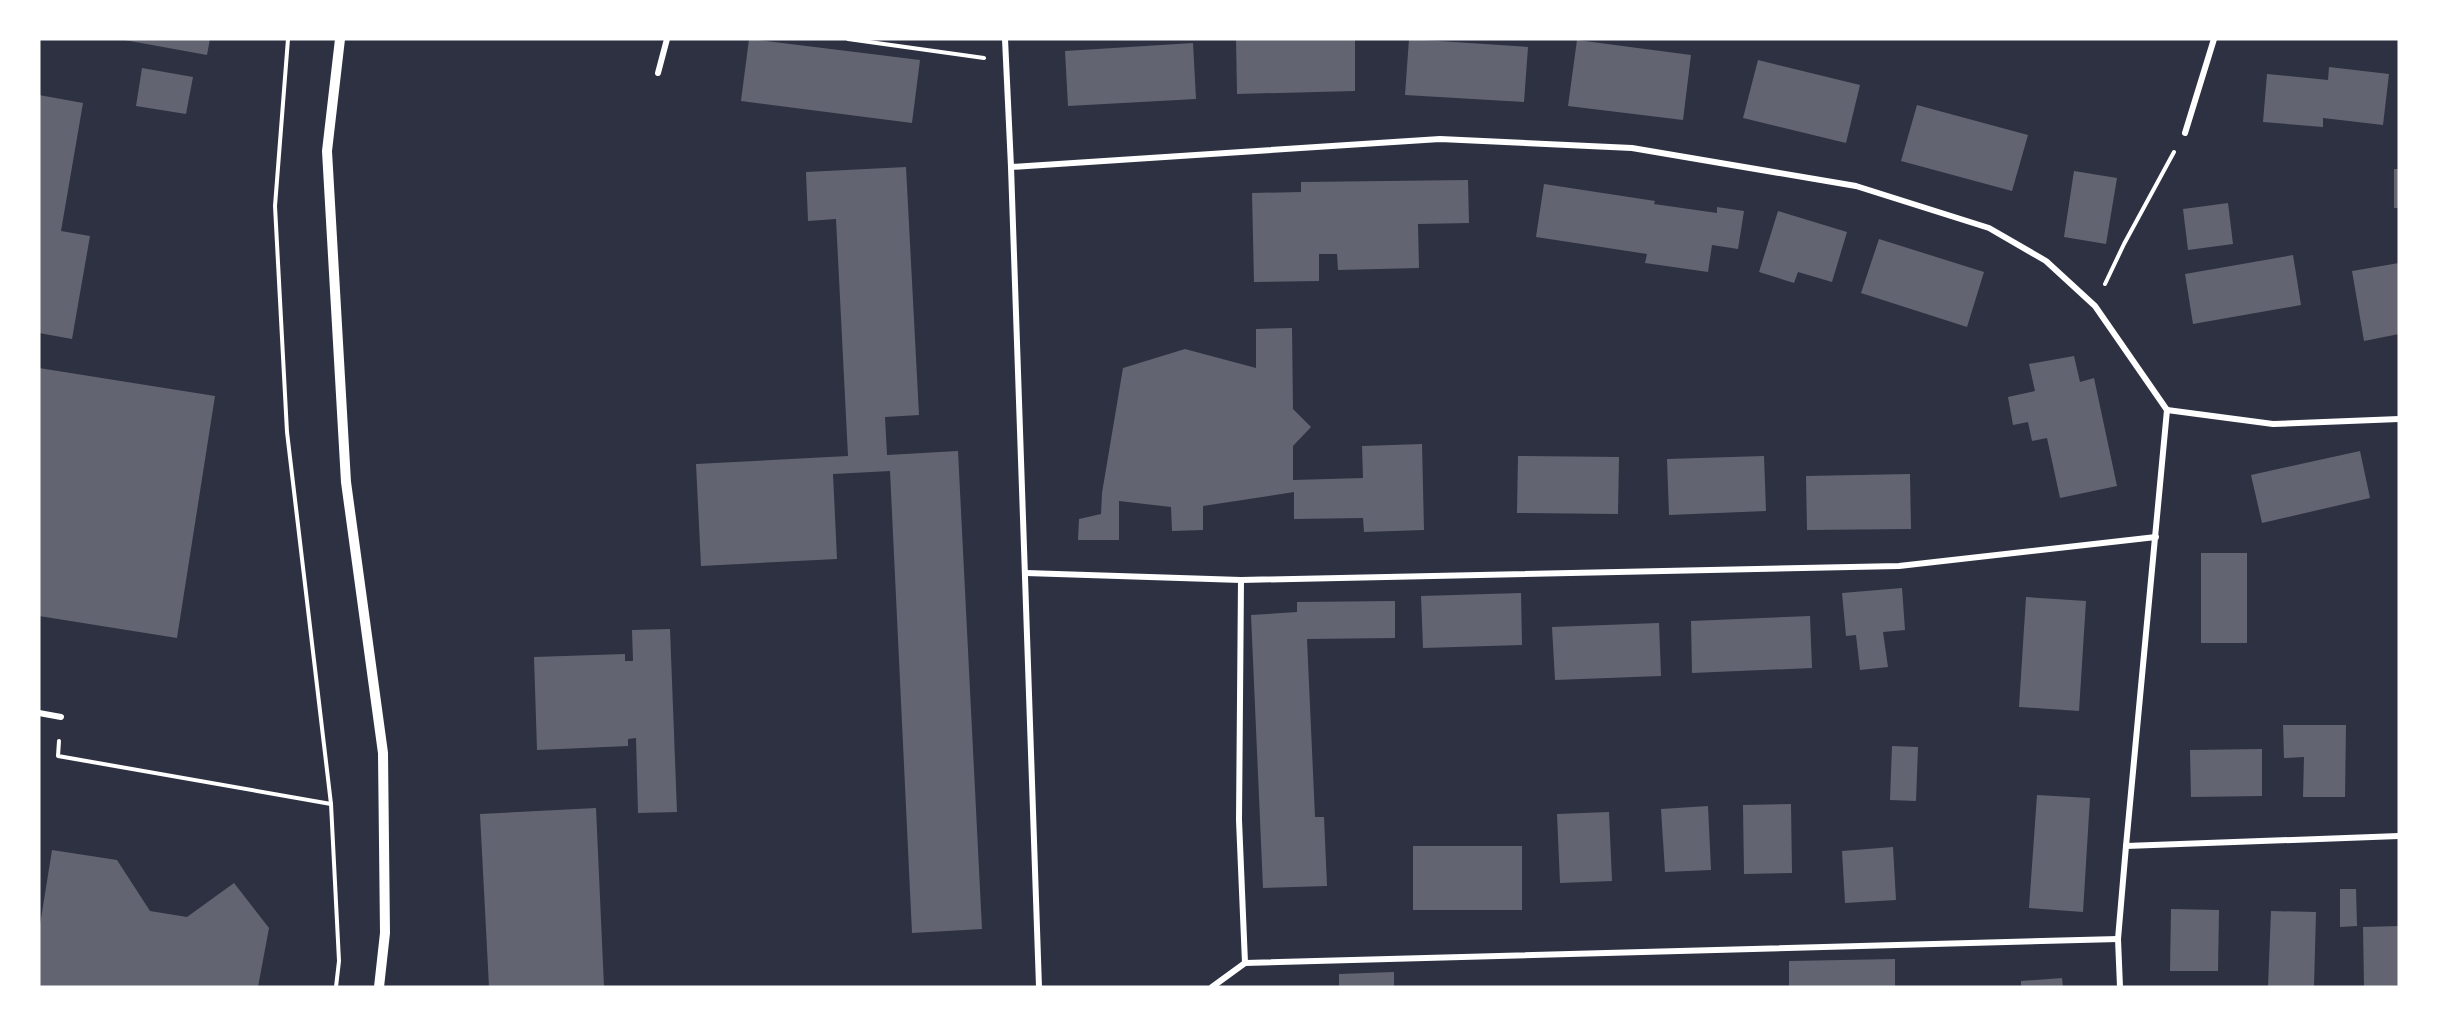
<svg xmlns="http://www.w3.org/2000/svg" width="2438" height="1026" font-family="'Alegreya Sans',sans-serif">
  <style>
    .building { fill: #626471 }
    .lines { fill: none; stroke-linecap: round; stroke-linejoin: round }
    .path { stroke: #fff; stroke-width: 4 }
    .minor { stroke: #fff; stroke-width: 6 }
    .tertiary { stroke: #fff; stroke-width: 10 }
  </style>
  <rect width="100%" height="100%" fill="#2d3142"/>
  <g class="building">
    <polygon points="119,39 210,39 207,55"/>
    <polygon points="749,39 920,60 912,123 741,101"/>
    <polygon points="1236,39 1355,39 1355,91 1237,94"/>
    <polygon points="1409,39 1528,47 1524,102 1405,95"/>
    <polygon points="1577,40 1691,55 1683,120 1568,106"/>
    <polygon points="1193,43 1196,99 1068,106 1065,51"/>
    <polygon points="1758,60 1860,85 1846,143 1743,118"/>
    <polygon points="2329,67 2389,74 2383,125 2323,118 2323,127 2263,122 2267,74 2328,80"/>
    <polygon points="142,68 193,77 186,114 136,106"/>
    <polygon points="39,95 83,103 61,231 90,236 72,339 39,333"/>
    <polygon points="1917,105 2028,135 2012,191 1901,161"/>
    <polygon points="906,167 919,415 885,417 887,455 958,451 982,929 912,933 890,471 833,474 837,559 701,566 696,464 848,456 836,219 808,221 806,172"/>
    <rect x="2394" y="169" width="5" height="39"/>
    <polygon points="2074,171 2117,178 2106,244 2064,237"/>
    <polygon points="1468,180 1469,223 1418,224 1419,268 1338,270 1337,254 1319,254 1319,281 1254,282 1252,193 1301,192 1301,182"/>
    <polygon points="1544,184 1655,201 1654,204 1717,213 1717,207 1744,211 1738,249 1712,245 1708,272 1645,263 1647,254 1536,237"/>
    <polygon points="2228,203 2233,244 2188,250 2183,209"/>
    <polygon points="1778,211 1847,232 1832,282 1798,272 1794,283 1759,272"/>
    <polygon points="1879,239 1984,272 1967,327 1861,293"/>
    <polygon points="2293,255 2301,305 2193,324 2185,274"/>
    <polygon points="2399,263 2399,334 2364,341 2352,271"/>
    <polygon points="1292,328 1293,409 1311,427 1293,446 1293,480 1363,478 1362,446 1422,444 1424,530 1364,532 1363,518 1294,519 1294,492 1203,506 1203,530 1172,531 1171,507 1119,501 1119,540 1078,540 1079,519 1101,514 1102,493 1123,368 1185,349 1256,368 1256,329"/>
    <polygon points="2074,356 2080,382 2094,378 2117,486 2060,498 2047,438 2032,441 2028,422 2013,425 2008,397 2035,391 2029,364"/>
    <polygon points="39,368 215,396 177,638 39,616"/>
    <polygon points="2360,451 2370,498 2262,523 2251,475"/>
    <polygon points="1518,456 1619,457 1618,514 1517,513"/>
    <polygon points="1764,456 1766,511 1669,515 1667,459"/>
    <polygon points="1910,474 1911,529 1807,530 1806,476"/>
    <rect x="2201" y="553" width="46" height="90"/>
    <polygon points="1902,588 1905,630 1883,632 1888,667 1860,670 1856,635 1846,636 1842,593"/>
    <polygon points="1521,593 1522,645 1423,648 1421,596"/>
    <polygon points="2026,597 2086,601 2079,711 2019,707"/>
    <polygon points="1395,601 1395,638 1307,639 1315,817 1324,817 1327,886 1263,888 1251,615 1297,612 1297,602"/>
    <polygon points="1810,616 1812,668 1692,673 1691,621"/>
    <polygon points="1659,623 1661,676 1555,680 1552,627"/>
    <polygon points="670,629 677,812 638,813 636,738 628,739 628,746 537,750 534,657 625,654 625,661 633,661 632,630"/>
    <polygon points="2283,725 2346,725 2345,797 2303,797 2304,757 2284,758"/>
    <polygon points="1892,746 1918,747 1916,801 1890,800"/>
    <polygon points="2262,749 2262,796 2191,797 2190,750"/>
    <polygon points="2037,795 2090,798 2083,912 2029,908"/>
    <polygon points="1791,804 1792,873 1744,874 1743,805"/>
    <polygon points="1708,806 1711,870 1665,872 1661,809"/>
    <polygon points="596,808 604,987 489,987 480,814"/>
    <polygon points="1609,812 1612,881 1560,883 1557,814"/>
    <rect x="1413" y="846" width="109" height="64"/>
    <polygon points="1893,847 1896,900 1845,903 1842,851"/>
    <polygon points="52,850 117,860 150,911 187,917 234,883 269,928 258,987 39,987 39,931"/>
    <polygon points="2340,889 2356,889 2357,926 2340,927"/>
    <polygon points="2171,909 2219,910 2218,971 2170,971"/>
    <polygon points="2271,911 2316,912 2314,987 2268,987"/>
    <polygon points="2399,926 2399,987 2364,987 2363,927"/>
    <polygon points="1895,959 1895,987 1789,987 1789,961"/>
    <polygon points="1394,972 1394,987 1339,987 1339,974"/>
    <polygon points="2062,978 2063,987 2021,987 2021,981"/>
  </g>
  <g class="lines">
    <g class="path">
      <polyline points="288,39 275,206 287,432 331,804 339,961 336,987"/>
      <polyline points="848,39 984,58"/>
      <polyline points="2105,284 2124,244 2174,152"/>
      <polyline points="59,741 58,756 331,804"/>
    </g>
    <g class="minor">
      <polyline points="1005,39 1011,167 1039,987"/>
      <polyline points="658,73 667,39"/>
      <polyline points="2185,133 2214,39"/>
      <polyline points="1011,167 1440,139 1632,148 1856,186 1989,228 2046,261 2095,306 2167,410"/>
      <polyline points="2167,410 2273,424 2399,419"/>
      <polyline points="1026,573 1241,580 1899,566 2156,537"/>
      <polyline points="1241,580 1239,820 1245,963"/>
      <polyline points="39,713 61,717"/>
      <polyline points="2126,846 2399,836"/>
      <polyline points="1212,987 1245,963 2118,939"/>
      <polyline points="2120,987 2118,939 2126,846 2167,410"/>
    </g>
    <polyline class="tertiary" points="340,39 327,151 346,482 383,753 385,933 379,987"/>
  </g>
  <rect width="2438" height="1026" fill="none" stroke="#ffffff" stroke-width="81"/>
</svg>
